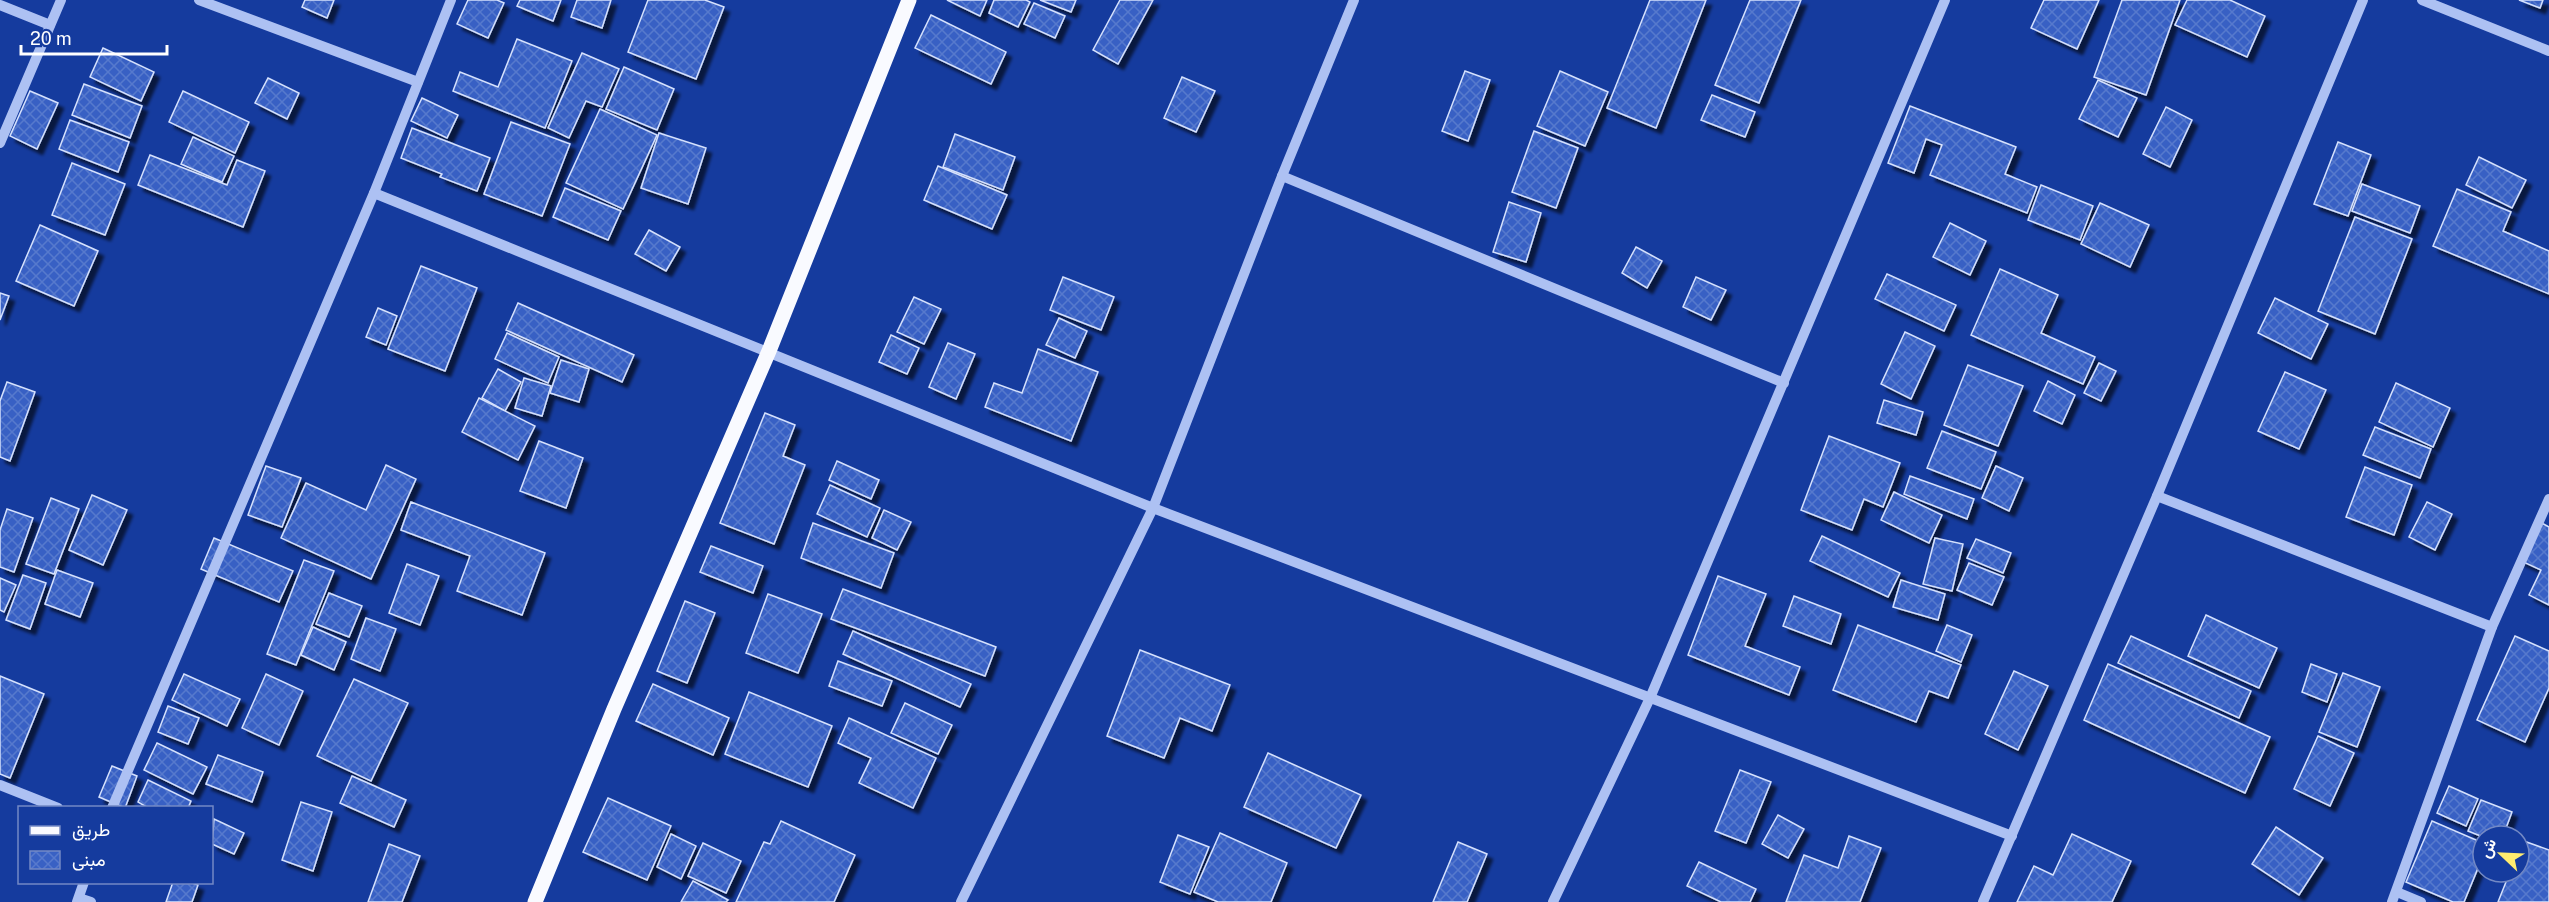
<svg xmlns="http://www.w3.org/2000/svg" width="2549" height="902" font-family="'Public Sans',Vazirmatn,sans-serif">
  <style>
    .building { fill: url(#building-cross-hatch); stroke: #d5e1fd; stroke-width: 1.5; filter: url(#shadow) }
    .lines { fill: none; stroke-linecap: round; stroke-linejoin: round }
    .minor { stroke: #adc1f3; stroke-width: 10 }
    .major { stroke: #f9faff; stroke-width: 15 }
  </style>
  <defs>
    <pattern id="building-cross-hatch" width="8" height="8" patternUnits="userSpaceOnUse" patternTransform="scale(1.5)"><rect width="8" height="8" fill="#3961c4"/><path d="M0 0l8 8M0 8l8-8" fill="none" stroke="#5779cd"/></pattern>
    <filter id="shadow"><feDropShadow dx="5.5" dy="5.5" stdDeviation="1.5" flood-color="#0009"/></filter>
  </defs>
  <rect width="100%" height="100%" fill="#153b9e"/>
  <g class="building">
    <polygon points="305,0 334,0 327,18 302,7"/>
    <polygon points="468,0 497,0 504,3 488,38 457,24"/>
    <polygon points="520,0 561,0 553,21 517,6"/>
    <polygon points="577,0 611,0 602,28 571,17"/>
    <polygon points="648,0 705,0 724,7 696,79 628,52"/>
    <polygon points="947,0 987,0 980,16"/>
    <polygon points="994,0 1026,0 1030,2 1018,27 989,13"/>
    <polygon points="1040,0 1076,0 1071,12"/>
    <polygon points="1120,0 1153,0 1118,64 1093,50"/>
    <polygon points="1650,0 1706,0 1656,128 1607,108"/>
    <polygon points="1750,0 1801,0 1759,103 1715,85"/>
    <polygon points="2044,0 2099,0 2077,49 2031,28"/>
    <polygon points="2122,0 2180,0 2146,95 2094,77"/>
    <polygon points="2187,0 2230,0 2265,16 2247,57 2175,25"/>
    <polygon points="2519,0 2543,0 2540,8"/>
    <polygon points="1034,3 1065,16 1055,38 1024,24"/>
    <polygon points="931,15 1006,52 991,84 915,48"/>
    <polygon points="517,39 572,61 545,128 453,91 460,72 498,87"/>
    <polygon points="103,48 154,72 141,101 90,77"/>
    <polygon points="582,53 619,69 602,107 586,101 569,138 548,128"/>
    <polygon points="624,67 674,89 657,130 606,109"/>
    <polygon points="1465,71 1490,80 1468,141 1442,131"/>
    <polygon points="1560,71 1608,92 1585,146 1537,126"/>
    <polygon points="1182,77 1215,91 1196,132 1164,118"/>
    <polygon points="268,78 299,93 287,119 255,103"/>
    <polygon points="2098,80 2137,98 2118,137 2079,119"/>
    <polygon points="84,84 142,106 130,138 72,115"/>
    <polygon points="30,91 58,103 37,149 10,136"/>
    <polygon points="183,91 249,122 235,153 169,122"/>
    <polygon points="1712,95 1755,112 1745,137 1701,120"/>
    <polygon points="422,98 458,115 447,138 411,121"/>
    <polygon points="1910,106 2016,147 2005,174 2037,187 2027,213 1930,175 1942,145 1926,139 1914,173 1888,163"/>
    <polygon points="2166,107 2192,120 2170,167 2143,154"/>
    <polygon points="600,109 657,135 623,209 566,183"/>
    <polygon points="70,120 129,142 118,172 59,149"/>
    <polygon points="511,122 570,144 542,216 484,194"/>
    <polygon points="412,128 490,158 477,191 440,177 442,174 401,158"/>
    <polygon points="1534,131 1578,148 1556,208 1512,192"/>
    <polygon points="659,133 706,148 688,204 641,188"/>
    <polygon points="955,134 1015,157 1003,190 943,167"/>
    <polygon points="193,137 234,156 222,182 181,164"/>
    <polygon points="2338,142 2371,155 2348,216 2314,204"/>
    <polygon points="150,155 227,185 237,160 265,171 243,227 138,185"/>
    <polygon points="2479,157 2526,180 2512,208 2466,185"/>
    <polygon points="72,163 125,184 105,235 52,215"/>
    <polygon points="938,166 1007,195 992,229 924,200"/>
    <polygon points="2362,184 2420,206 2410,233 2352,211"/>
    <polygon points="2041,185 2093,206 2080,240 2028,220"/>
    <polygon points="565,188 621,211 608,240 553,217"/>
    <polygon points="2457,189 2511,212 2503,231 2549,251 2549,294 2433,246"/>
    <polygon points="1509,202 1541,213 1526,262 1493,252"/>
    <polygon points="2100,203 2149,225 2130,267 2081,244"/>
    <polygon points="2355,217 2412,239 2375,334 2318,311"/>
    <polygon points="1950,223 1986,241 1970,275 1933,257"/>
    <polygon points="40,225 98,251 74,306 16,281"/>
    <polygon points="649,230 680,247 666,271 635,254"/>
    <polygon points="1636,247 1662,261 1647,288 1622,273"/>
    <polygon points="421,266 477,288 445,371 388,349"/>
    <polygon points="2000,269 2058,295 2041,333 2095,357 2083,384 1971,335"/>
    <polygon points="1887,274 1956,305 1944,331 1875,299"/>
    <polygon points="1063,277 1114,297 1101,330 1050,310"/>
    <polygon points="1696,277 1726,290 1711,320 1683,307"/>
    <polygon points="0,293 9,296 0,320"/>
    <polygon points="914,297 941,309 924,344 897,332"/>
    <polygon points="2275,298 2328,324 2311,359 2258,333"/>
    <polygon points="518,303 634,355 622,382 506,330"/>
    <polygon points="378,308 397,316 386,345 366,337"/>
    <polygon points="1059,318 1087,331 1075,358 1046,345"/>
    <polygon points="1905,332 1935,346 1911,399 1881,384"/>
    <polygon points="507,333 559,357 548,383 495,359"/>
    <polygon points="891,335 919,348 907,374 879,362"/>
    <polygon points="948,343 975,354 956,399 929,387"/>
    <polygon points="1038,349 1098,372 1071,441 985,407 994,383 1022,393"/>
    <polygon points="561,360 589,369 579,402 550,393"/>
    <polygon points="2099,363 2116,371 2101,401 2084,393"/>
    <polygon points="1968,365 2023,386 1998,446 1944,425"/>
    <polygon points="498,369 521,382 505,411 482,398"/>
    <polygon points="2285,372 2326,390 2299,449 2258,431"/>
    <polygon points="524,378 551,386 542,416 515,408"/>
    <polygon points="2048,381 2075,395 2062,424 2034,411"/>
    <polygon points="7,382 35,392 10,461 0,457 0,401"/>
    <polygon points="2396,383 2450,408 2433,447 2379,422"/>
    <polygon points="479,398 535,426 518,460 462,432"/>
    <polygon points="1884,400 1923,412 1916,435 1877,423"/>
    <polygon points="765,413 795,425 783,456 805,465 774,544 720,523"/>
    <polygon points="2375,427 2431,449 2420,478 2363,455"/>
    <polygon points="1942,431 1996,452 1981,489 1927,468"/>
    <polygon points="1829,436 1900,463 1883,507 1864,499 1852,530 1801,510"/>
    <polygon points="539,441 583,458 566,508 520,491"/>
    <polygon points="837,461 879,480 871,499 829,480"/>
    <polygon points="386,465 416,479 371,579 281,538 306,483 366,510"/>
    <polygon points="266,466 301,478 282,527 248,515"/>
    <polygon points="1996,466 2023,478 2009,511 1982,498"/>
    <polygon points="2365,467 2412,485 2394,535 2346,517"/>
    <polygon points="1910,476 1974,499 1967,519 1904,494"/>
    <polygon points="830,485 880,508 867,537 817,514"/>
    <polygon points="1894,492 1942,515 1929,543 1881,520"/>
    <polygon points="92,495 127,510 103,565 69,550"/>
    <polygon points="51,498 79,509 54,574 26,564"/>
    <polygon points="411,502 545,553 522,615 457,591 470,556 401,530"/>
    <polygon points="2427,502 2452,514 2435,550 2409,537"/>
    <polygon points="7,509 33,518 14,572 0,567 0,530"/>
    <polygon points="884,510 911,522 897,550 872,538"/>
    <polygon points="2538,521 2549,527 2549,605 2529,595 2541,570 2519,560"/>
    <polygon points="813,523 894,553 881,588 801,558"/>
    <polygon points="1822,536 1900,573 1888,597 1810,561"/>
    <polygon points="214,538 293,571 279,602 201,569"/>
    <polygon points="1935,538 1963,544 1952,591 1923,584"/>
    <polygon points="1976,539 2011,553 2003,573 1967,558"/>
    <polygon points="711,546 763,566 753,593 700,572"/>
    <polygon points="304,560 334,571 296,665 267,654"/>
    <polygon points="1969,563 2004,577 1992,605 1957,590"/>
    <polygon points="407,564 439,576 420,625 389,613"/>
    <polygon points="57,570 93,583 80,617 45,604"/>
    <polygon points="23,575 46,583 30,629 6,620"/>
    <polygon points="1718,576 1766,594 1745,646 1800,667 1789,695 1688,655"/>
    <polygon points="0,578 16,585 4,612 0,610"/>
    <polygon points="1901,580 1945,594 1938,620 1893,607"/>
    <polygon points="843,589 996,647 985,676 831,619"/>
    <polygon points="329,593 362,606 349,637 316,624"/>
    <polygon points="768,594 822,614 798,673 746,653"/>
    <polygon points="1794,596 1841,614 1831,644 1783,626"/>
    <polygon points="685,601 715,613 687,683 657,671"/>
    <polygon points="2206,615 2277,648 2259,688 2188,656"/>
    <polygon points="366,618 396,629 380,671 351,659"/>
    <polygon points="1858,625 1961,665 1948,698 1929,691 1916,722 1833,690"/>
    <polygon points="1947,625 1972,635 1961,662 1936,651"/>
    <polygon points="313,627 346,642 334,670 301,655"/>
    <polygon points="853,631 971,684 960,707 843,654"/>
    <polygon points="2131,636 2251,691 2239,718 2118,663"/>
    <polygon points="2515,636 2549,651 2549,688 2525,742 2477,720"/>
    <polygon points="1140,650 1230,685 1212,731 1180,718 1164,758 1107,736"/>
    <polygon points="838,661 892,681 882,706 829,686"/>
    <polygon points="2108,664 2270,737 2245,793 2084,720"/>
    <polygon points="2311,664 2337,674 2327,702 2302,692"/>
    <polygon points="2014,671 2048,686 2018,750 1985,734"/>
    <polygon points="2343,673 2380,687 2357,747 2319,732"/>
    <polygon points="184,674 240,699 227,726 172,700"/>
    <polygon points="266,674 303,691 279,745 242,728"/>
    <polygon points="0,676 44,694 10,778 0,774"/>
    <polygon points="354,679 408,703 371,781 317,756"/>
    <polygon points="653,684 729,718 713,755 636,721"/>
    <polygon points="749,692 832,726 808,787 725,754"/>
    <polygon points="905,703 952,725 938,754 891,733"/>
    <polygon points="168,706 199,718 188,744 158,732"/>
    <polygon points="849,718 936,758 913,808 859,783 871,758 838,743"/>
    <polygon points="2318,736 2354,753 2330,806 2294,789"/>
    <polygon points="157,743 207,767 193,794 144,770"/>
    <polygon points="1268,753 1361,795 1336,848 1244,807"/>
    <polygon points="218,755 263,772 252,802 206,784"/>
    <polygon points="112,766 137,776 125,808 99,797"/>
    <polygon points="1740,770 1771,782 1746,843 1715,831"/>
    <polygon points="352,776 406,800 394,827 340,803"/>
    <polygon points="148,780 191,801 188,808 148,808 138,802"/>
    <polygon points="2449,786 2478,799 2466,826 2437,813"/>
    <polygon points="608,798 671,826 647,880 583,852"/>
    <polygon points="2481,800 2512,812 2503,836 2483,837 2468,831"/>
    <polygon points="301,802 332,812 313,871 282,860"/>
    <polygon points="1778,815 1804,829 1788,858 1762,844"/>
    <polygon points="214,819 244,833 234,854 212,844"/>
    <polygon points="781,821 855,855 834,902 736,902 764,842 770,844"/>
    <polygon points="2432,821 2483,843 2483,856 2464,902 2453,902 2406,882"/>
    <polygon points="2276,827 2323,858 2299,895 2252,864"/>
    <polygon points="1220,833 1287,863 1271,902 1218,902 1194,892"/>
    <polygon points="671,834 696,846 681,879 657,867"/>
    <polygon points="2072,834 2131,861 2112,902 2017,902 2034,866 2053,875"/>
    <polygon points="1178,835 1209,847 1190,894 1160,882"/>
    <polygon points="1849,836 1881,848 1860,902 1786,902 1804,855 1838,868"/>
    <polygon points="2521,840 2549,850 2549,902 2498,902 2510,872 2519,872 2519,847"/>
    <polygon points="1458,842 1487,854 1467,902 1433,902"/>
    <polygon points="703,843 741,861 726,893 688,876"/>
    <polygon points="389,844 420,856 402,902 368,902"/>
    <polygon points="1699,862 1756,889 1750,902 1721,902 1687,886"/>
    <polygon points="693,881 728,900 726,902 681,902"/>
    <polygon points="173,882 189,882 198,885 192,902 166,902"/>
  </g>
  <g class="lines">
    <g class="minor">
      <polyline points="199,0 418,82"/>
      <polyline points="2422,0 2549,51"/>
      <polyline points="0,5 50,25"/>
      <polyline points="0,143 61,0"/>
      <polyline points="1282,176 1784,383"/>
      <polyline points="374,193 1153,508 2012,836"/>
      <polyline points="2157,496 2492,627"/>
      <polyline points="0,785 58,808"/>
      <polyline points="112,808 374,193 451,0"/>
      <polyline points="2397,892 2421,902"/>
      <polyline points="79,898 91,902"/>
      <polyline points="77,902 84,882"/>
      <polyline points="961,902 1153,508 1282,176 1354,0"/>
      <polyline points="1553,902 1650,698 1945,0"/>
      <polyline points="1983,902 2157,496 2363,0"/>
      <polyline points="2392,902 2492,627 2549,499"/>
    </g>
    <polyline class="major" points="535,902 614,709 769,351 909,0"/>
  </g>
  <rect x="18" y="806" width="195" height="78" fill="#153b9e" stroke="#7389c5" stroke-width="1.5"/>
  <rect x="30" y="826" width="30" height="9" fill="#f9faff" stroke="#7389c5" stroke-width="1.5"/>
  <text x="72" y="836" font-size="18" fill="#ffffff">طريق</text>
  <rect x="30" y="851" width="30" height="18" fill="url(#building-cross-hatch)" stroke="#7389c5" stroke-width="1.5"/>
  <text x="72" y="866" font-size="18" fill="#ffffff">مبنى</text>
  <g transform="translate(2501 854) rotate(293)"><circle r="28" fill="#153b9e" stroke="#7389c5" stroke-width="1.5"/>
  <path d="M0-4.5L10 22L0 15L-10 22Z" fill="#ffec6f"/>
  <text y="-9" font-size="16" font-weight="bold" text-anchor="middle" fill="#ffffff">ش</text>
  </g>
  <path d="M21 45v9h146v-9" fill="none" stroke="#ffffff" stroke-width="3"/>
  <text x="30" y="45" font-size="18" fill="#ffffff" stroke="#153b9e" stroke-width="4.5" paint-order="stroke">20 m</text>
</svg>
